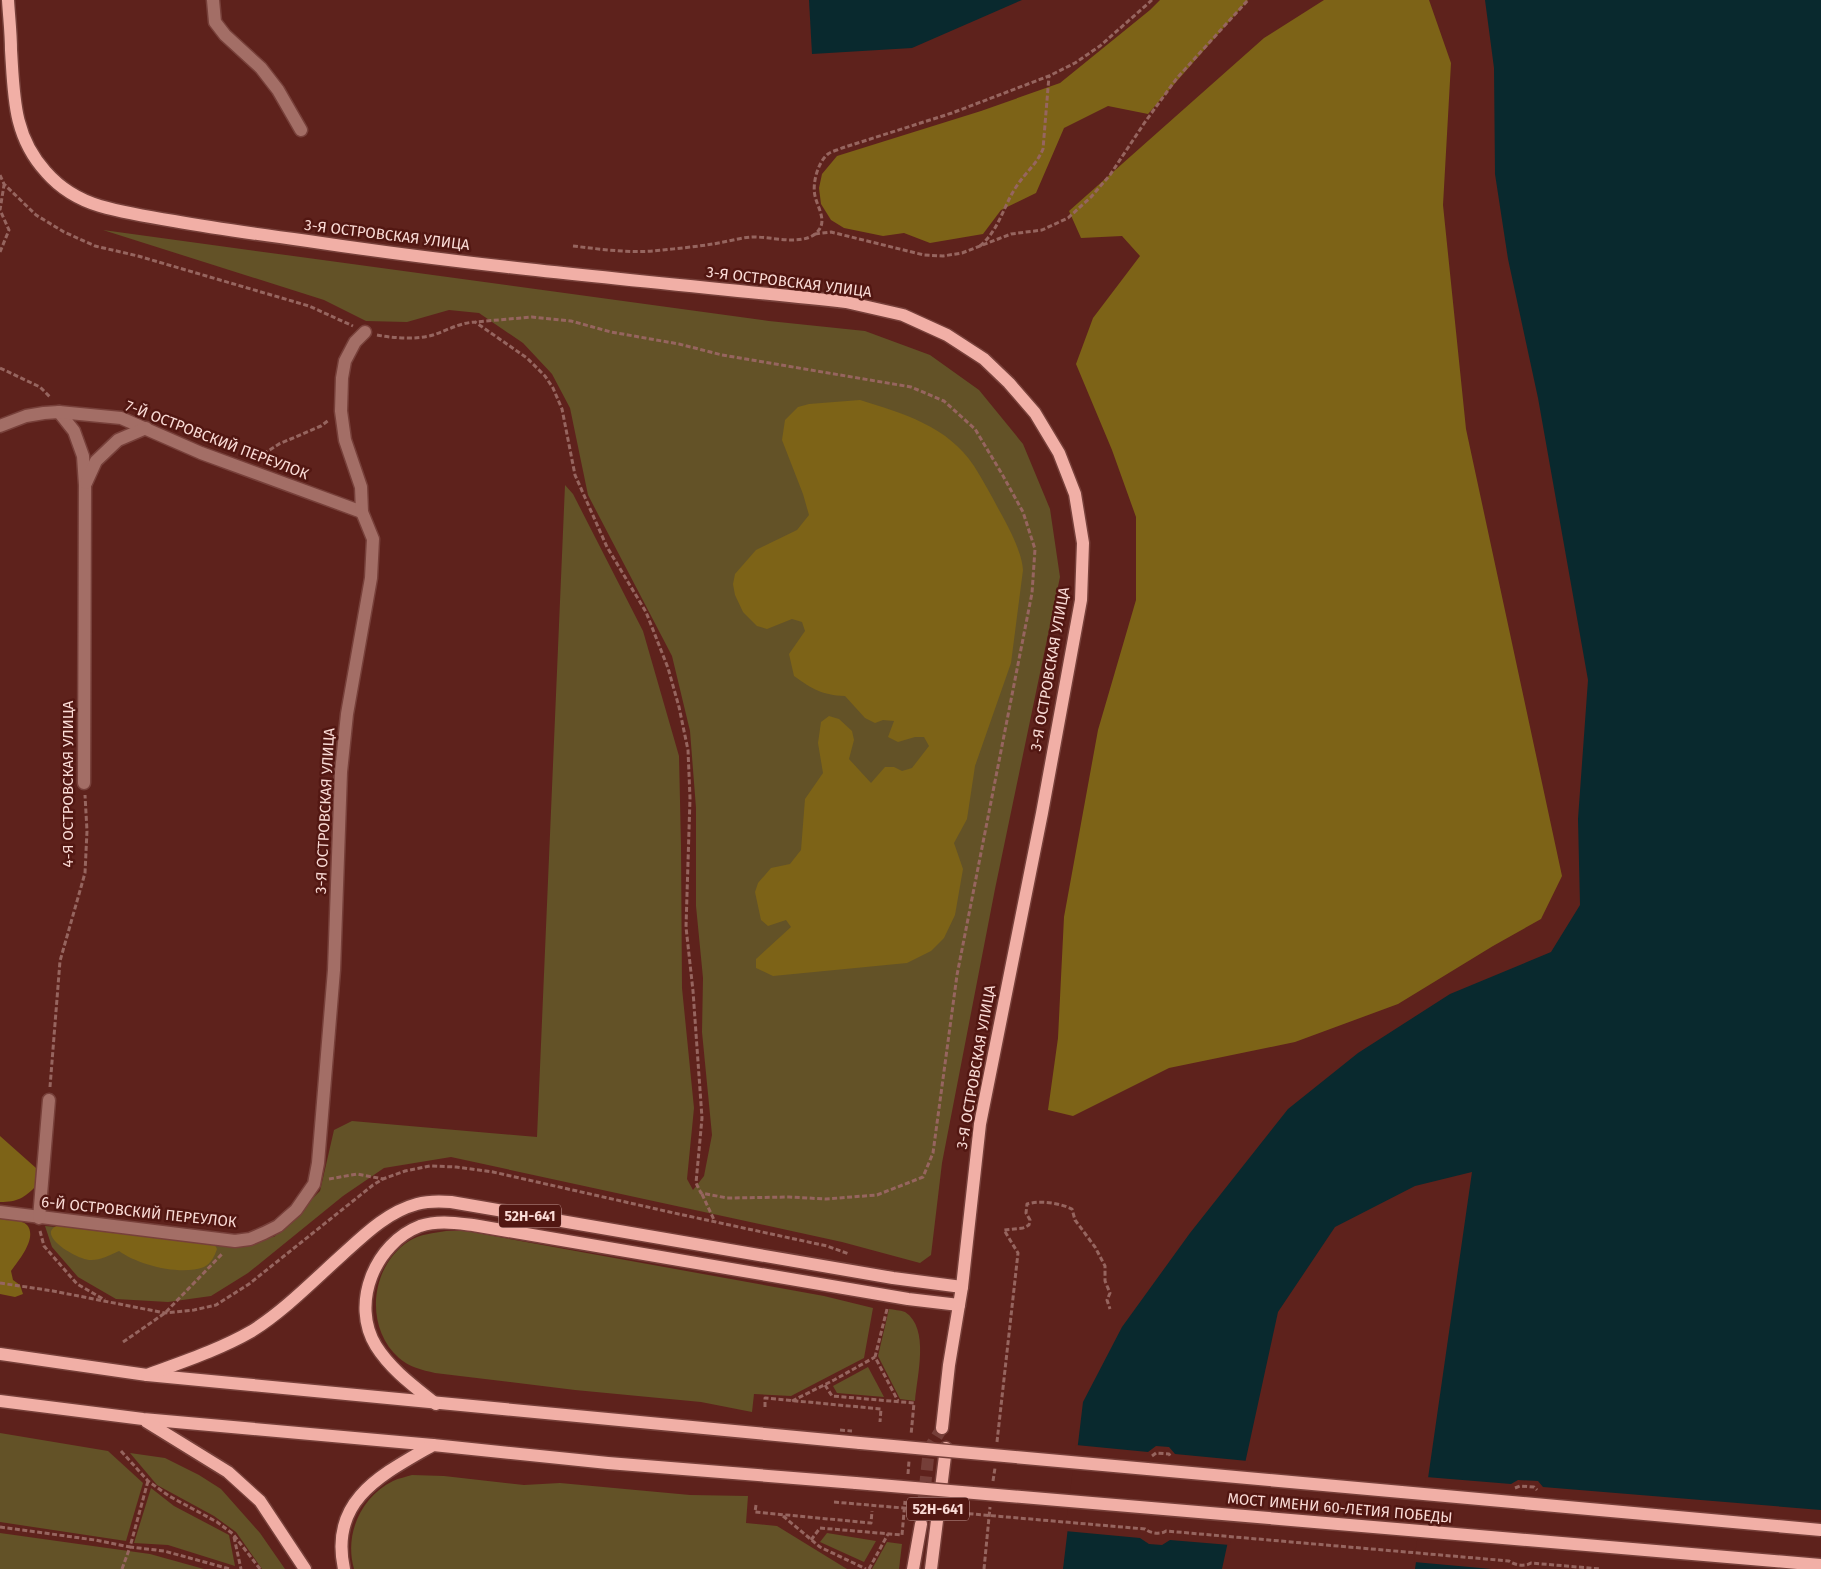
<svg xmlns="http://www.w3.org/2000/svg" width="1821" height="1569" font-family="'Fira Sans',sans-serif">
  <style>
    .green { fill: #635227 }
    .forest { fill: #7d6317 }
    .water { fill: #09292e }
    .pier { fill: #5e221c }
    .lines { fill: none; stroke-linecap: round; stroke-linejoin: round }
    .major-tunnel { stroke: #753e38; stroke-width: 12; stroke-dasharray: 12 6; stroke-linecap: butt }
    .minor-casing { stroke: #77403a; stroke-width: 15 }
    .major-casing { stroke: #77403a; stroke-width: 15 }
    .path { stroke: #96655f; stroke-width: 3; stroke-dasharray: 5 2.5; stroke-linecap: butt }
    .minor { stroke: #a36e66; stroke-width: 12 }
    .major { stroke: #f1afa6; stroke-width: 12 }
    .major-bridge-casing { stroke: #77403a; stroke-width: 15; stroke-linecap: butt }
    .path-bridge { stroke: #96655f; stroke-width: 3; stroke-dasharray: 5 2.5; stroke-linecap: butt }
    .major-bridge { stroke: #f1afa6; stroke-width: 12 }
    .labels { text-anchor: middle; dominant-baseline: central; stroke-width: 5; stroke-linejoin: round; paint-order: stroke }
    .shield { fill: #521712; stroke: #c8a09b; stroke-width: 1 }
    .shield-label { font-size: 14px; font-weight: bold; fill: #fadbd6 }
    .street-label { font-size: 15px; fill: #fadbd6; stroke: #521712 }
  </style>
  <rect width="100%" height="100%" fill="#5e221c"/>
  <g class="green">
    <polygon points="103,230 769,321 865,331 930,355 979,390 1023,444 1050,509 1060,577 995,889 942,1163 931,1255 920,1263 842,1242 451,1157 384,1168 343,1196 248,1273 211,1296 168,1302 116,1299 78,1277 52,1247 45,1226 201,1240 274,1237 320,1191 334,1130 352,1121 537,1137 565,485 573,494 643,631 679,756 681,845 682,988 694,1108 687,1179 693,1190 704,1176 712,1135 702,1032 703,978 696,906 696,808 690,731 672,656 588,495 570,408 552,374 523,343 479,313 449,310 407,322 366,321 324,300"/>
    <path d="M446,1231h20l358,65 49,12 -9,50 -73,38 -37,-2 -2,18 -51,-10 -126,-12 -140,-17c-13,-3 -26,-6 -36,-15 -35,-31 -29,-92 10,-117 11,-7 25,-8 37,-10z"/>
    <path d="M889,1309c5,1 11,1 16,3 25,16 12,64 10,89l-15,-2 -22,-43z"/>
    <polygon points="868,1367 884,1397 837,1393 833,1386"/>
    <polygon points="0,1433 108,1451 143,1483 126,1541 0,1522"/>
    <polygon points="130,1453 165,1458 199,1475 221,1489 260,1533 285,1569 262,1569 236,1532 214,1516 157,1485"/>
    <path d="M412,1475l32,1 80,9 36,-2 130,12 58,1 -2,27 31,3 70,43h-493c-10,-35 7,-72 39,-88 6,-3 13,-4 19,-6z"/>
    <polygon points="151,1488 174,1506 229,1535 235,1566 168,1545 134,1543"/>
    <polygon points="0,1533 150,1554 204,1569 0,1569"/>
    <polygon points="827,1533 876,1541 864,1562 820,1542"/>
    <polygon points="887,1542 902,1544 899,1569 872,1569"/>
  </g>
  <g class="forest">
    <polygon points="1160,0 1248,0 1148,114 1108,106 1064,128 1036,193 1001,210 983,234 930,243 904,233 883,236 844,228 831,220 821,204 819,188 822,174 837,156 981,111 1060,83 1150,10"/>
    <polygon points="1324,0 1429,0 1451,63 1443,205 1466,429 1562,876 1541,919 1493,946 1398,1004 1295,1042 1169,1068 1073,1116 1048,1110 1058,1038 1064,917 1098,730 1136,600 1136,517 1112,450 1076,364 1093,318 1140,256 1122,236 1081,238 1069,211 1264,38"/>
    <path d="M860,400c42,13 88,26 114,66 9,14 17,29 25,44 9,16 23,42 24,60l-12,93 -36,103 -8,53 -13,24 9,26 -8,46 -11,23 -13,13 -24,12 -134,13 -17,-8v-9l35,-32 -5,-7 -18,6 -7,-6 -6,-28 3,-9 13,-15 19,-4 11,-14 4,-51 18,-26 -5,-30 3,-21 8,-6 10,3 13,12 2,9 -5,19 22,24 14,-16h9l8,4 10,-3 17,-22 -5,-9h-9l-17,5 -10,-5 6,-16 -11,-1 -8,3 -10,-5 -20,-22c-23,-1 -33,-7 -51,-20l-5,-22 16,-23 -3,-9 -10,-3 -25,10 -10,-3 -14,-14 -8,-17 -2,-11 2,-10 21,-24 41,-20 12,-15 -6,-21 -21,-54 3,-20 13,-13 11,-3z"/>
    <path d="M0,1136l36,32v18c-12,12 -18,16 -36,16z"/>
    <path d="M0,1219c8,1 21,0 27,6 11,13 -9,36 -16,46l2,9 7,5 3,9 -8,3 -15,-3z"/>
    <path d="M62,1224l151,17 4,8c-2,6 -6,15 -13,18 -23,9 -66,-2 -85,-16 -9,4 -20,10 -30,9 -13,-1 -59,-28 -27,-36z"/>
  </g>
  <g class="water">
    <polygon points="809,0 1022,0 912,48 812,54"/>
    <polygon points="1485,0 1821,0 1821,1569 1415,1569 1472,1172 1415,1186 1335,1227 1278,1312 1222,1569 1063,1569 1083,1402 1122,1327 1190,1233 1288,1109 1358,1053 1450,994 1551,952 1580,905 1578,819 1588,680 1538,398 1508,259 1495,174 1494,68"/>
  </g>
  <g class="pier">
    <polygon points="1076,1445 1148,1452 1156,1446 1169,1447 1175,1454 1248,1461 1230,1545 1170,1540 1162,1545 1149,1544 1140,1538 1065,1531"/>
    <polygon points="1426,1477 1511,1484 1518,1480 1538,1481 1543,1487 1821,1510 1821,1569 1492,1569 1414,1562"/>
  </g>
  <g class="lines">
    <polyline class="major-tunnel" points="921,1524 929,1449 942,1428"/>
    <g class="minor-casing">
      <g id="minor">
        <polyline points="213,0 215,22 225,35 261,68 278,90 301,130"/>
        <polyline points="59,412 74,431 83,456 85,485 84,783"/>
        <polyline points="0,426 26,416 44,413 59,412 121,418 201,453 362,512"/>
        <polyline points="86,483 96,461 118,440 146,428"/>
        <polyline points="0,1212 235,1241 250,1239 264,1233 278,1226 288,1217 296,1210 314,1184 318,1163 334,970 341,772 347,714 371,578 373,539 362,512 361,487 345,440 341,411 342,378 345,361 355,342 365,332"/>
        <polyline points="39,1218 49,1100"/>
      </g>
    </g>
    <g class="major-casing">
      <g id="major">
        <path d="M8,0c1,17 3,33 3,50 3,46 2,86 35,122 14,16 34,28 54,34 25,7 49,11 74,15 45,8 89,14 134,20 178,27 359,42 538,61l57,13 44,20 37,24 25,24 26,30 24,40 16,41 8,49 -2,57 -39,213 -62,311 -18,163 -13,78 -7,63"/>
        <polyline points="0,1354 147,1375 860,1443"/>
        <path d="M147,1375c35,-13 72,-25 105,-44 33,-21 61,-50 90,-76 22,-20 45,-43 75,-51 11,-3 22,-3 34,-2l442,76 69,9"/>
        <polyline points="0,1401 143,1419 433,1445 608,1463 856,1483"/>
        <path d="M436,1404c-21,-17 -45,-34 -60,-58 -26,-42 -1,-103 44,-120 18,-6 36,-3 53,-1l435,74 51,6"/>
        <polyline points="147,1422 228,1472 260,1501 305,1569"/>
        <path d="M344,1569c-15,-69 37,-94 89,-124"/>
        <polyline points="913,1569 921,1524"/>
        <polyline points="931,1569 946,1448"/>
      </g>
    </g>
    <g class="path">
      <polyline points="0,175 4,184 36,215 64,232 95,246 138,256 309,306 353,326"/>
      <polyline points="815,234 831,232 924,255 943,256 962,253 1011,234 1042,230 1068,218 1091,197 1110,175 1145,122 1177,78 1248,0"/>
      <path d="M573,246c26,3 53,7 80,5 20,-2 41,-4 60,-7 13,-2 26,-6 38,-7 18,-1 49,9 64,-3 14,-11 3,-25 0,-38 -3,-13 3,-34 13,-42 4,-3 10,-4 14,-6l110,-35 97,-37 26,-13 25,-17 52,-46"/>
      <path d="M980,246c19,-16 23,-39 36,-59 9,-14 21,-23 27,-38l6,-73"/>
      <polyline points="0,252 9,230 0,210 4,185"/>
      <path d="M377,335c15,3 41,5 56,0 15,-5 26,-12 42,-13l52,36 18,18 8,12 9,21 13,66 32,72 39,65 22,56 11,39 9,43 2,48 -4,129 7,64 9,127 -6,65 5,10 26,5 62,-1 37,2 51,-4 46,-18 10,-24 24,-178 75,-382 3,-44 -12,-37 -21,-38 -27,-45 -31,-28 -33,-14 -189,-32 -43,-11 -68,-12 -40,-11 -39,-4 -57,5"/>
      <polyline points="0,368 40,387 51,398"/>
      <polyline points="257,458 279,444 321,426 329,420"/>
      <polyline points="50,1087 60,961 85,873 87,831 85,795"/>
      <polyline points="329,1179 357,1174 383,1179"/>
      <polyline points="702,1194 715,1222"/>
      <polyline points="40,1231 44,1246 77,1284 105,1300"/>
      <polyline points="0,1283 53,1291 165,1313 194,1310 216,1305 249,1284 373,1185 383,1179 405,1171 430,1166 456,1167 493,1172 674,1213 827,1246 849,1254"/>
      <polyline points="887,1309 875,1357 898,1401"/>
      <polyline points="123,1342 165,1313 222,1254"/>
      <polyline points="825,1385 832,1396 914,1403 911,1435"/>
      <polyline points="792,1401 834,1380 875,1357"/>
      <polyline points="765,1407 765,1398 881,1409 880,1422"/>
      <path d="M997,1442l21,-189 -14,-23 19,-2 6,-3 1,-5 -4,-7 1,-9c14,-4 32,-1 45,5l3,11 20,27 10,19v15l5,12 -3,7 3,9"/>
      <polyline points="121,1451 148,1481 169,1496 217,1522 233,1534 260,1569"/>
      <polyline points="908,1474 909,1461"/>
      <polyline points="993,1481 995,1468"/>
      <polyline points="756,1505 755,1512 871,1523 872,1511"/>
      <polyline points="783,1516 820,1547 866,1569"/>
      <polyline points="0,1527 95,1540 130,1547 148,1481"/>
      <polyline points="234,1537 241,1569"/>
      <polyline points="811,1540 820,1528 902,1535 905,1501"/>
      <polyline points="122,1569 130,1547 164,1551 230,1569"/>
      <polyline points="869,1569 888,1534"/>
      <polyline points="984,1569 990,1507"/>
    </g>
    <use href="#minor" class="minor"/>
    <use href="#major" class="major"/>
    <g class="major-bridge-casing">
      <g id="major-bridge">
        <polyline points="860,1443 1821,1530"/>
        <polyline points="856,1483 1821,1565"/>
      </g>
    </g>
    <g class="path-bridge">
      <polyline points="840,1430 852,1431"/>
      <polyline points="1152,1456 1156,1453 1169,1454 1171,1457"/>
      <polyline points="1515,1488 1520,1486 1534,1487 1537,1490"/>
      <path d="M834,1502l311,27c5,4 15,6 21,2l343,30c5,4 16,6 22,2l70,6"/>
    </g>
    <use href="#major-bridge" class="major-bridge"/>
  </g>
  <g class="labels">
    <g class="shield">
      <rect x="499" y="1204.5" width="62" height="23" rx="4"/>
      <rect x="907" y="1497.5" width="62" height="23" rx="4"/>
    </g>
    <g class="shield-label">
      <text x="530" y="1216">52Н-641</text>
      <text x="938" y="1509">52Н-641</text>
    </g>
    <g class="street-label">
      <text transform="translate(387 235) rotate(7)">3-Я ОСТРОВСКАЯ УЛИЦА</text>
      <text transform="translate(789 282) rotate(7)">3-Я ОСТРОВСКАЯ УЛИЦА</text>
      <text transform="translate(217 440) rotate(21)">7-Й ОСТРОВСКИЙ ПЕРЕУЛОК</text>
      <text transform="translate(1050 669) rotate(-80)">3-Я ОСТРОВСКАЯ УЛИЦА</text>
      <text transform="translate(68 784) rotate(-90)">4-Я ОСТРОВСКАЯ УЛИЦА</text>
      <text transform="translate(325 811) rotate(-87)">3-Я ОСТРОВСКАЯ УЛИЦА</text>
      <text transform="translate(976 1067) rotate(-80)">3-Я ОСТРОВСКАЯ УЛИЦА</text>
      <text transform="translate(139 1212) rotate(6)">6-Й ОСТРОВСКИЙ ПЕРЕУЛОК</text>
      <text transform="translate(1340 1508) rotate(5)">МОСТ ИМЕНИ 60-ЛЕТИЯ ПОБЕДЫ</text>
    </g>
  </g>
</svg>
